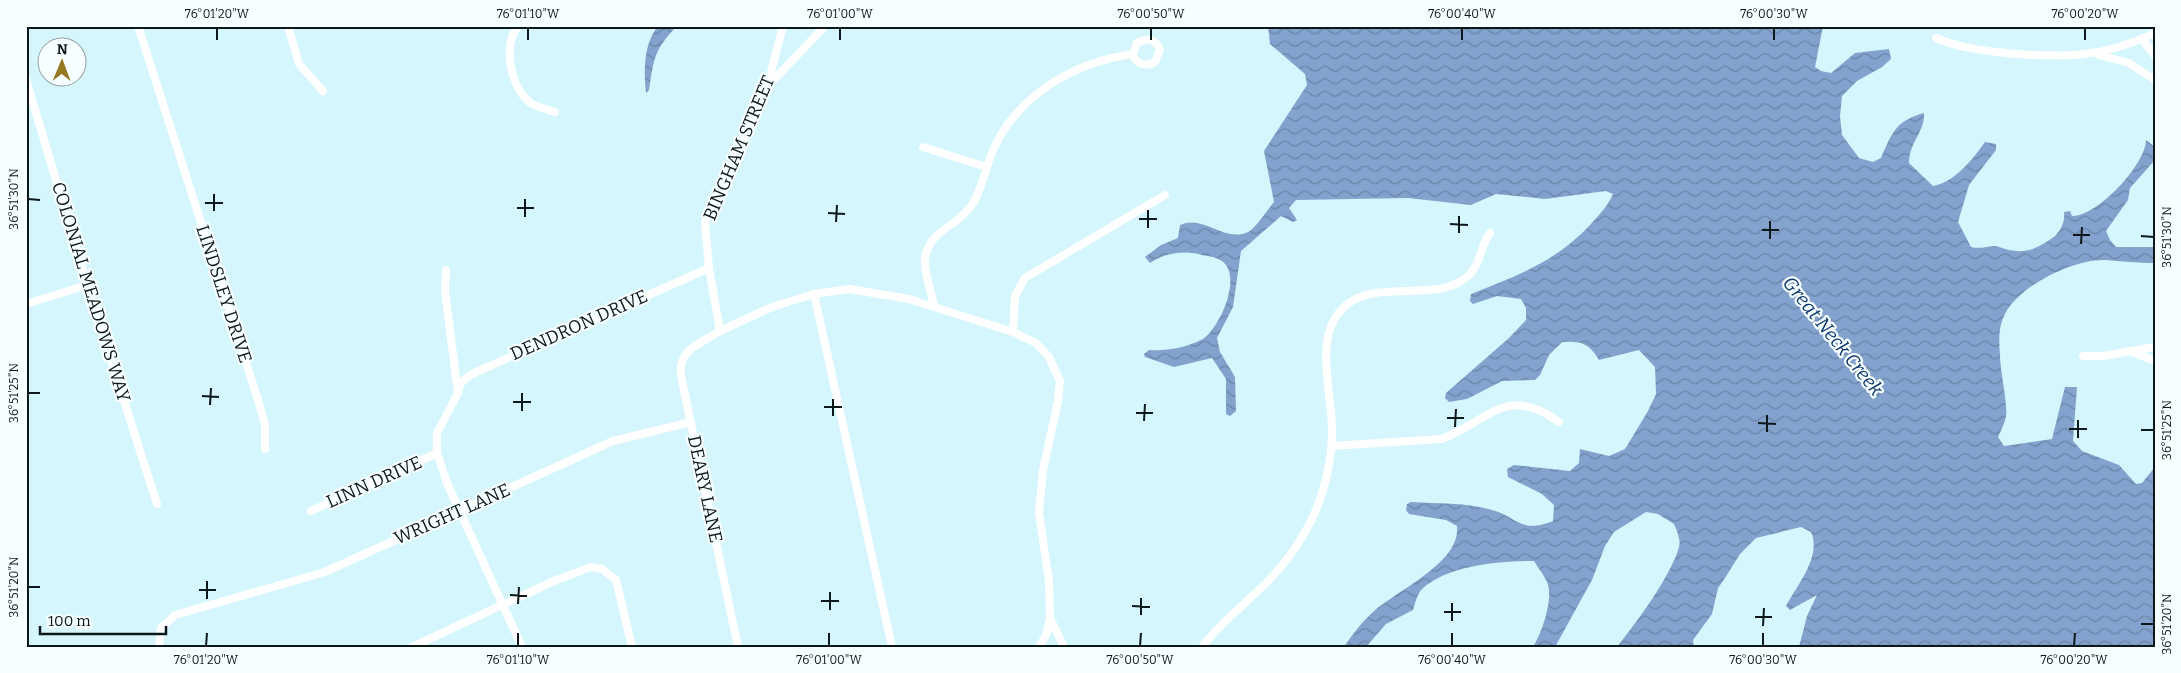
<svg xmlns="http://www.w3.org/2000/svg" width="2181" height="673" font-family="Bitter,serif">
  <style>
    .water { fill: url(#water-waves) }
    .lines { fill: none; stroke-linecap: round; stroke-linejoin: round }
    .minor { stroke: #fff; stroke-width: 8 }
    .ticks { fill: none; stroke: #0c181a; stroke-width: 2 }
    .labels { text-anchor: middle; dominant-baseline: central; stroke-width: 4.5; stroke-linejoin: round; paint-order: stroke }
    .street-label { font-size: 18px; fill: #0c181a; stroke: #f7feff }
    .water-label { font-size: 19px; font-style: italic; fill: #0c376b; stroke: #f7feff }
    .neatline { fill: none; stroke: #0c181a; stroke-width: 2 }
    .ticks-label { font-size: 12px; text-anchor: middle; fill: #0c181a }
  </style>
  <defs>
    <pattern id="water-waves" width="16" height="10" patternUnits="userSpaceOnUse" patternTransform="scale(1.25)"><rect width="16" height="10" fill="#83a3ce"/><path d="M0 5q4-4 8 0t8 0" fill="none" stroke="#6a84a6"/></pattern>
  </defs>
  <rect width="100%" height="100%" fill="#d5f6fc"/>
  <g class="water">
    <path d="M658,26h19c-23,24 -23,32 -28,64l-3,3c-2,-22 -3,-48 12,-67z"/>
    <path d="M1268,26h555l-8,41 6,4 10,2 24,-20 34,-4 2,10 -9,8 -25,14 -15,15 -2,20 2,19 17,23 14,4 8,-4c11,-25 14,-37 43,-45 1,19 -15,29 -15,50l24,23c22,-4 39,-26 52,-44l11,2v6l-27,35 -11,37 13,25c8,2 14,0 23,-1 5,0 10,3 15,4 19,4 31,-3 46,-14 7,-7 10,-15 9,-24l6,-1 2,5c25,1 74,-52 74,-76l9,7v13l-25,28 -2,12 -22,31 4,9 6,7h39v16c-18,0 -33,-2 -50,-3 -32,-1 -86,26 -100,54 -7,13 -6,27 -5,41 0,15 8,50 6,61 -1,7 -5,14 -8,21l6,9 48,-7 13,-52h12l-4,54 9,10 37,14 17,19 6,-1 13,-16v180h-356l8,-31 10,-21 -27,15 -4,-4c11,-21 36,-50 25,-74l-10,-5 -45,11 -16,16 -17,27 -5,7 -6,26 -19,26 1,7h-77c19,-24 54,-71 62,-100 2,-7 -2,-16 -5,-23l-16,-10 -12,-2 -32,20 -9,14 -13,34 -37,67h-22c9,-14 21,-49 14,-65 -3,-7 -9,-14 -13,-21 -33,0 -86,4 -112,28 -5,5 -7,15 -9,21l-27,14 -20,23h-22c8,-12 17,-24 27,-33 23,-23 90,-50 86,-88l-11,-6 -37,-6 -3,-4 1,-6 4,-2c26,2 55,0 81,8 26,7 28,24 61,11l1,-16 -12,-11 -34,-17 -1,-8 7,-4 56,6 9,-8 1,-14 29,7 16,-7 23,-38 8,-17 -1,-27 -16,-17 -40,10c-10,-17 -18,-19 -37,-18l-13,13 -9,20 -5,5 -33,1 -35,18 -18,3 -4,-4 1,-5 63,-55 17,-18v-12l-5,-9 -24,-3 -24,8 -3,-3 1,-7c47,-19 83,-31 119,-69 9,-10 17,-18 23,-31l-7,-3 -61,8 -49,-5 -25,11 -63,-7 -112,2 -7,8 8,12 -4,2 -12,-6 -40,35 -8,56 -16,31 3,14 15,25 1,34 -6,5 -4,-2v-35l-14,-21 -38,9 -29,-10 -1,-3 5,-4c19,1 35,-2 52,-10 18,-9 44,-67 19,-80 -6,-4 -16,-4 -22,-6 -17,-4 -35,0 -48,9l-5,-6 16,-12 17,-7 2,-13c24,-11 44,18 68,7 7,-3 20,-23 26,-30l-10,-51 43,-66 -2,-11 -35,-30z"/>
  </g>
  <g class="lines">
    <g class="minor">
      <polyline points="138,26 258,400 265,425 265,449"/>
      <polyline points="288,26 299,64 323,91"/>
      <path d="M518,26c-16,21 -7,60 11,76 6,5 18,7 26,10"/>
      <path d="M1936,38c23,10 45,12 70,15 57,5 97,5 149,-20"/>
      <polyline points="2142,39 2155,56"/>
      <polyline points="2099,55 2129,63 2155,80"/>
      <polyline points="26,79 87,285 157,504"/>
      <polyline points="768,86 825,26"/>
      <polyline points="923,147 986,167"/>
      <polyline points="446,270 445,290 458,393 437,433 437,453 447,483 522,647"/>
      <polyline points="814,294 892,647"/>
      <polyline points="26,304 87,285"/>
      <path d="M934,306c-7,-34 -21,-55 12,-78 11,-7 21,-15 28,-26 9,-17 12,-36 20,-54 25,-54 81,-86 139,-94l4,-11c10,-6 19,-4 23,7l-5,12c-9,5 -19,3 -22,-8"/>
      <polyline points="720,331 709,268 705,223 767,88 783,26"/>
      <polyline points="1013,332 1015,296 1025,278 1165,195"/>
      <polyline points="2132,352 2155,361"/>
      <polyline points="2083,356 2103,356 2155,347"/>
      <polyline points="458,391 461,383 470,375 709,268"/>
      <path d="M1332,446l110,-7c48,-19 65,-55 117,-17"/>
      <polyline points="311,511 437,453"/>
      <polyline points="159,647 161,628 175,615 325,572 613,441 691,422"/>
      <polyline points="412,647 554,581 591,567 602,569 616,580 632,647"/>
      <path d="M738,647l-57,-271c-2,-13 2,-20 12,-29l27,-16 52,-24 42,-13 35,-5 60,10 104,33 23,11 13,14 11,24 -2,20 -15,69 -4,43 10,69 1,36 14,29"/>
      <polyline points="1039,647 1046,635 1050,618"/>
      <path d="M1202,647c18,-24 41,-41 62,-62 29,-28 53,-66 62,-106 4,-16 6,-33 6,-49 0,-33 -15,-84 3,-112 30,-48 98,-10 133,-42 13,-12 12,-30 22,-43"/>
    </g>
  </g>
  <path class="ticks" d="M217,40v-12M528,40v-12M840,40v-12M1151,40v-12M1462,40v-12M1774,40v-12M2085,40v-12M28,199l12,1M205,203h18M517,208h17M214,211v-17M828,213l17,1M525,217v-18M1139,219h18M836,222l1,-17M1450,224l18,1M1148,228v-18M1762,230h17M1459,233v-17M2073,235h17M2141,236l13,1M1770,239v-18M2081,244l1,-17M28,393h12M202,396l17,1M513,402h18M210,405l1,-17M824,407h18M522,411v-18M1136,413h17M833,416v-17M1447,418h17M1144,421l1,-17M1758,423l18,1M1455,427l1,-18M2069,429h18M2141,430h13M1767,432v-17M2078,438v-18M28,587h12M199,590h17M510,595l17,1M207,599v-18M821,601h18M518,604l1,-17M1132,606l18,1M830,610v-18M1444,612h17M1141,615v-17M1755,617h17M1452,621v-18M2141,624h13M1763,626l1,-18M206,646l1,-13M518,646v-13M829,646v-13M1140,646l1,-13M1452,646v-13M1763,646v-13M2074,646l1,-13"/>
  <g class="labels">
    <g class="street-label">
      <text transform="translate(739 148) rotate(-67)">BINGHAM STREET</text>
      <text transform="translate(91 292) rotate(73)">COLONIAL MEADOWS WAY</text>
      <text transform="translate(224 294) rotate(72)">LINDSLEY DRIVE</text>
      <text transform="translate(579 325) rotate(-24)">DENDRON DRIVE</text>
      <text transform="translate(374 482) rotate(-24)">LINN DRIVE</text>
      <text transform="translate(705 489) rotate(78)">DEARY LANE</text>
      <text transform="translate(452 514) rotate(-24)">WRIGHT LANE</text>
    </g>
    <g class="water-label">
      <text transform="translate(1833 336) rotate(51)">Great Neck Creek</text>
    </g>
  </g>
  <rect width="2181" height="673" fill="none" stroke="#f7feff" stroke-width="55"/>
  <g transform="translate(62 62) rotate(1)"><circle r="24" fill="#f7feff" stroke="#99a2a3"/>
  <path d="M0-4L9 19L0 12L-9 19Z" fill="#957820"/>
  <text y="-8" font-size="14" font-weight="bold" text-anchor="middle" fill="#0c181a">N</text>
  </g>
  <path d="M40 626v8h126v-8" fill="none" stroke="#0c181a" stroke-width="2.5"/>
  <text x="48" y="626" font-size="15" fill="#0c181a" stroke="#f7feff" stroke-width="4" paint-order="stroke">100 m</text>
  <rect x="28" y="28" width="2126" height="618" class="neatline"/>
  <g class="ticks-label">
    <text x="217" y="18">76°01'20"W</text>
    <text x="528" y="18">76°01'10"W</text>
    <text x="840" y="18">76°01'00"W</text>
    <text x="1151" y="18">76°00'50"W</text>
    <text x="1462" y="18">76°00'40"W</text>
    <text x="1774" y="18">76°00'30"W</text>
    <text x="2085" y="18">76°00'20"W</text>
    <text transform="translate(14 199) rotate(-90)" y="4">36°51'30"N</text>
    <text transform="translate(2167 237) rotate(-90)" y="4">36°51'30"N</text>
    <text transform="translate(14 393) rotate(-90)" y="4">36°51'25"N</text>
    <text transform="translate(2167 430) rotate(-90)" y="4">36°51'25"N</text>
    <text transform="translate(14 587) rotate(-90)" y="4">36°51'20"N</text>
    <text transform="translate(2167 624) rotate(-90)" y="4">36°51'20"N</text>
    <text x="206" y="664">76°01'20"W</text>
    <text x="518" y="664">76°01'10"W</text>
    <text x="829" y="664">76°01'00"W</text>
    <text x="1140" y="664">76°00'50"W</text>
    <text x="1452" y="664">76°00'40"W</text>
    <text x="1763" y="664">76°00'30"W</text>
    <text x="2074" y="664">76°00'20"W</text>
  </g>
</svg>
